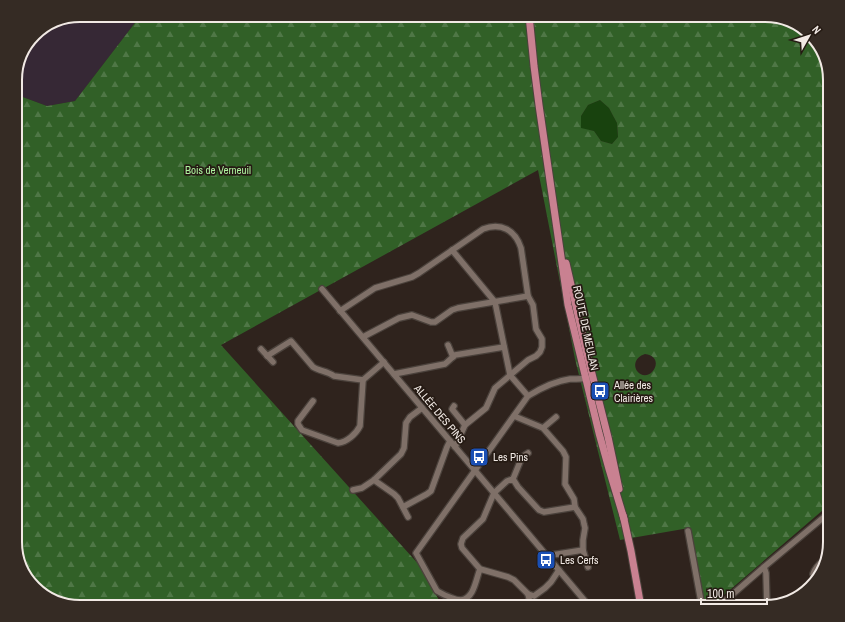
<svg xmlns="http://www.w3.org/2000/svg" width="845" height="622" font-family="'Archivo Narrow',sans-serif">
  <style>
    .medical { fill: #362835 }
    .green { fill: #18420e }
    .forest { fill: url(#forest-firs); fill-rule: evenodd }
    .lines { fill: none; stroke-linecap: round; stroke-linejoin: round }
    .minor-casing { stroke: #4b423c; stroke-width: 8 }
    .major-casing { stroke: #4b423c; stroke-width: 9 }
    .minor { stroke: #7f7068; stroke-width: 5.5 }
    .major { stroke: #c98191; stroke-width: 7 }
    .labels { text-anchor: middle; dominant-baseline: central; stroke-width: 3.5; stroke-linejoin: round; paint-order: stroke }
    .park-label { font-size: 11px; fill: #adf29e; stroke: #251a13 }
    .street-label { font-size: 11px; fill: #f1e9e4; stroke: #251a13 }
    .poi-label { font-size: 11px; fill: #f1e9e4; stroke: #251a13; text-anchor: start }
    .rim { fill: none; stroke: #f1e9e4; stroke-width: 2 }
  </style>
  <defs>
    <pattern id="forest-firs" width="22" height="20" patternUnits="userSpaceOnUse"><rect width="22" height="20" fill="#316027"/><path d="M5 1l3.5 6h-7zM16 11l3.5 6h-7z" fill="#4f7746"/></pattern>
  </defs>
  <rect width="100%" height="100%" fill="#2f231d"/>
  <polygon class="medical" points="80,15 141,15 75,101 47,106 20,96 15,100 15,75 37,31"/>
  <polygon class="green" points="600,100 609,108 617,123 618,137 612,144 601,141 594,131 581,129 581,116 588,105"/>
  <path class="forest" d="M141,15h624l40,14 18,22 7,29v424l-120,103h-7l-14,-79 -69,12 -45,-181 -37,-189 -317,175 200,222 19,35 5,5h-365l-40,-14 -18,-22 -7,-25v-446l5,-4 27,10 28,-5zM600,100l9,8 8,15 1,14 -6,7 -11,-3 -7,-10 -13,-3v-12l7,-11zM645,354c23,3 4,32 -8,17 -5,-8 1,-15 8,-17z"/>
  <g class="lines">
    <g class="minor-casing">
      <g id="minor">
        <polyline points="452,250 495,302 510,375 528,396"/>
        <polyline points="322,289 590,607"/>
        <path d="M340,311l35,-23 37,-11 7,-4 64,-44c18,-7 32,1 38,19l7,48 5,9 3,24 6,10v8l-2,5 -4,4 -8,4 -33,28 -9,20 -21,17 -10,22"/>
        <polyline points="363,337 399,318 412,315 431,322 435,322 452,310 458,308 528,296"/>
        <polyline points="448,345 453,357"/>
        <polyline points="261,349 273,362"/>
        <path d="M267,356l24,-15 22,26c6,4 14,4 21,9l29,4 21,-18"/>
        <polyline points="394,374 445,364 455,355 504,347"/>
        <path d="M313,401l-15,20v3l4,6 36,13c9,-1 18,-9 22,-17l3,-46"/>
        <polyline points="454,406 452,409 465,425"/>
        <polyline points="514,416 543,428 563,451 566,457 565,484 574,499 575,507 583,519 584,524 585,528 583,540 583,550 588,567"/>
        <polyline points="543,428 556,417"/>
        <polyline points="513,479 522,457 528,453"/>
        <polyline points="374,480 394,494 398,498 408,517"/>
        <polyline points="353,490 362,488 374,480 401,454 404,448 406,423 410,417 422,408"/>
        <polyline points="403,507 427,494 431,491 447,447 450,441"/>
        <polyline points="688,531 702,607"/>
        <polyline points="548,558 552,555 583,550"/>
        <polyline points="764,567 766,573 767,607"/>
        <path d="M480,569c-4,10 -6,30 -19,31 -3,0 -7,-1 -9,-2 -6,-2 -10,-4 -15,-7l-21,-38 112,-157c13,-8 27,-15 42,-17 7,0 13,0 20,-1"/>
        <polyline points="559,570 551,582 545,588 534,596 528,594 514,580 508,577 480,569 462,548 461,544 463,538 483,519 494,493 507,481 513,479 518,487 539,510 544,512 575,507"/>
        <path d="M817,581l-4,-7c2,-6 6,-10 11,-14"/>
        <polyline points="528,594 531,607"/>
        <polyline points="718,607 764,567 830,512"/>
      </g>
    </g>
    <g class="major-casing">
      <g id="major">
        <polyline points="529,15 534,66 539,105 568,305 599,433 609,469 624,519"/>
        <polyline points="566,263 586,350 608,437 619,489"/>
        <polyline points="623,515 631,551 641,607"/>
      </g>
    </g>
    <use href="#minor" class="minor"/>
    <use href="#major" class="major"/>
  </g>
  <defs>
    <g id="bus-square" transform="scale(1)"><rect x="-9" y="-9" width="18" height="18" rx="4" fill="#1a4fb4" stroke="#251a13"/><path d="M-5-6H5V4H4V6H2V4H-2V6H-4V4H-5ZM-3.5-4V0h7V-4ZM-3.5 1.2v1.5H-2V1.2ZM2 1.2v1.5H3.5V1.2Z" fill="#fff"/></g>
  </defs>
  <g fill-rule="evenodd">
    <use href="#bus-square" x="600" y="391"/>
    <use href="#bus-square" x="479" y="457"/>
    <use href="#bus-square" x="546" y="560"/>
  </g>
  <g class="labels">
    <g class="park-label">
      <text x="218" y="170">Bois de Verneuil</text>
    </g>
    <g class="street-label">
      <text transform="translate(586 328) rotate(78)">ROUTE DE MEULAN</text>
      <text transform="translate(440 414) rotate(50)">ALLÉE DES PINS</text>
    </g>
    <g class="poi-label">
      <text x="614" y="385">Allée des<tspan x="614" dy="13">Clairières</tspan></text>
      <text x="493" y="457">Les Pins</text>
      <text x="560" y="560">Les Cerfs</text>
    </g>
  </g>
  <path d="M0 0H845V622H0ZM80 22H765A58 58 0 0 1 823 80V542A58 58 0 0 1 765 600H80A58 58 0 0 1 22 542V80A58 58 0 0 1 80 22Z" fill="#352b24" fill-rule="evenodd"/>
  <path class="rim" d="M80 22H765A58 58 0 0 1 823 80V542A58 58 0 0 1 765 600H80A58 58 0 0 1 22 542V80A58 58 0 0 1 80 22Z"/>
  <g transform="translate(809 36) rotate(51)" stroke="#251a13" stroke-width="3" paint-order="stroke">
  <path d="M0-3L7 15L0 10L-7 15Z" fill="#f1e9e4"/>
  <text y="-6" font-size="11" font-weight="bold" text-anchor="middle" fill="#f1e9e4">N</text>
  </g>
  <path d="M701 598v6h66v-6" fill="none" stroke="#f1e9e4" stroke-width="2"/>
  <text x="707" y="598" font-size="12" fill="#f1e9e4" stroke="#251a13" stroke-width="3" paint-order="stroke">100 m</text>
</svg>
